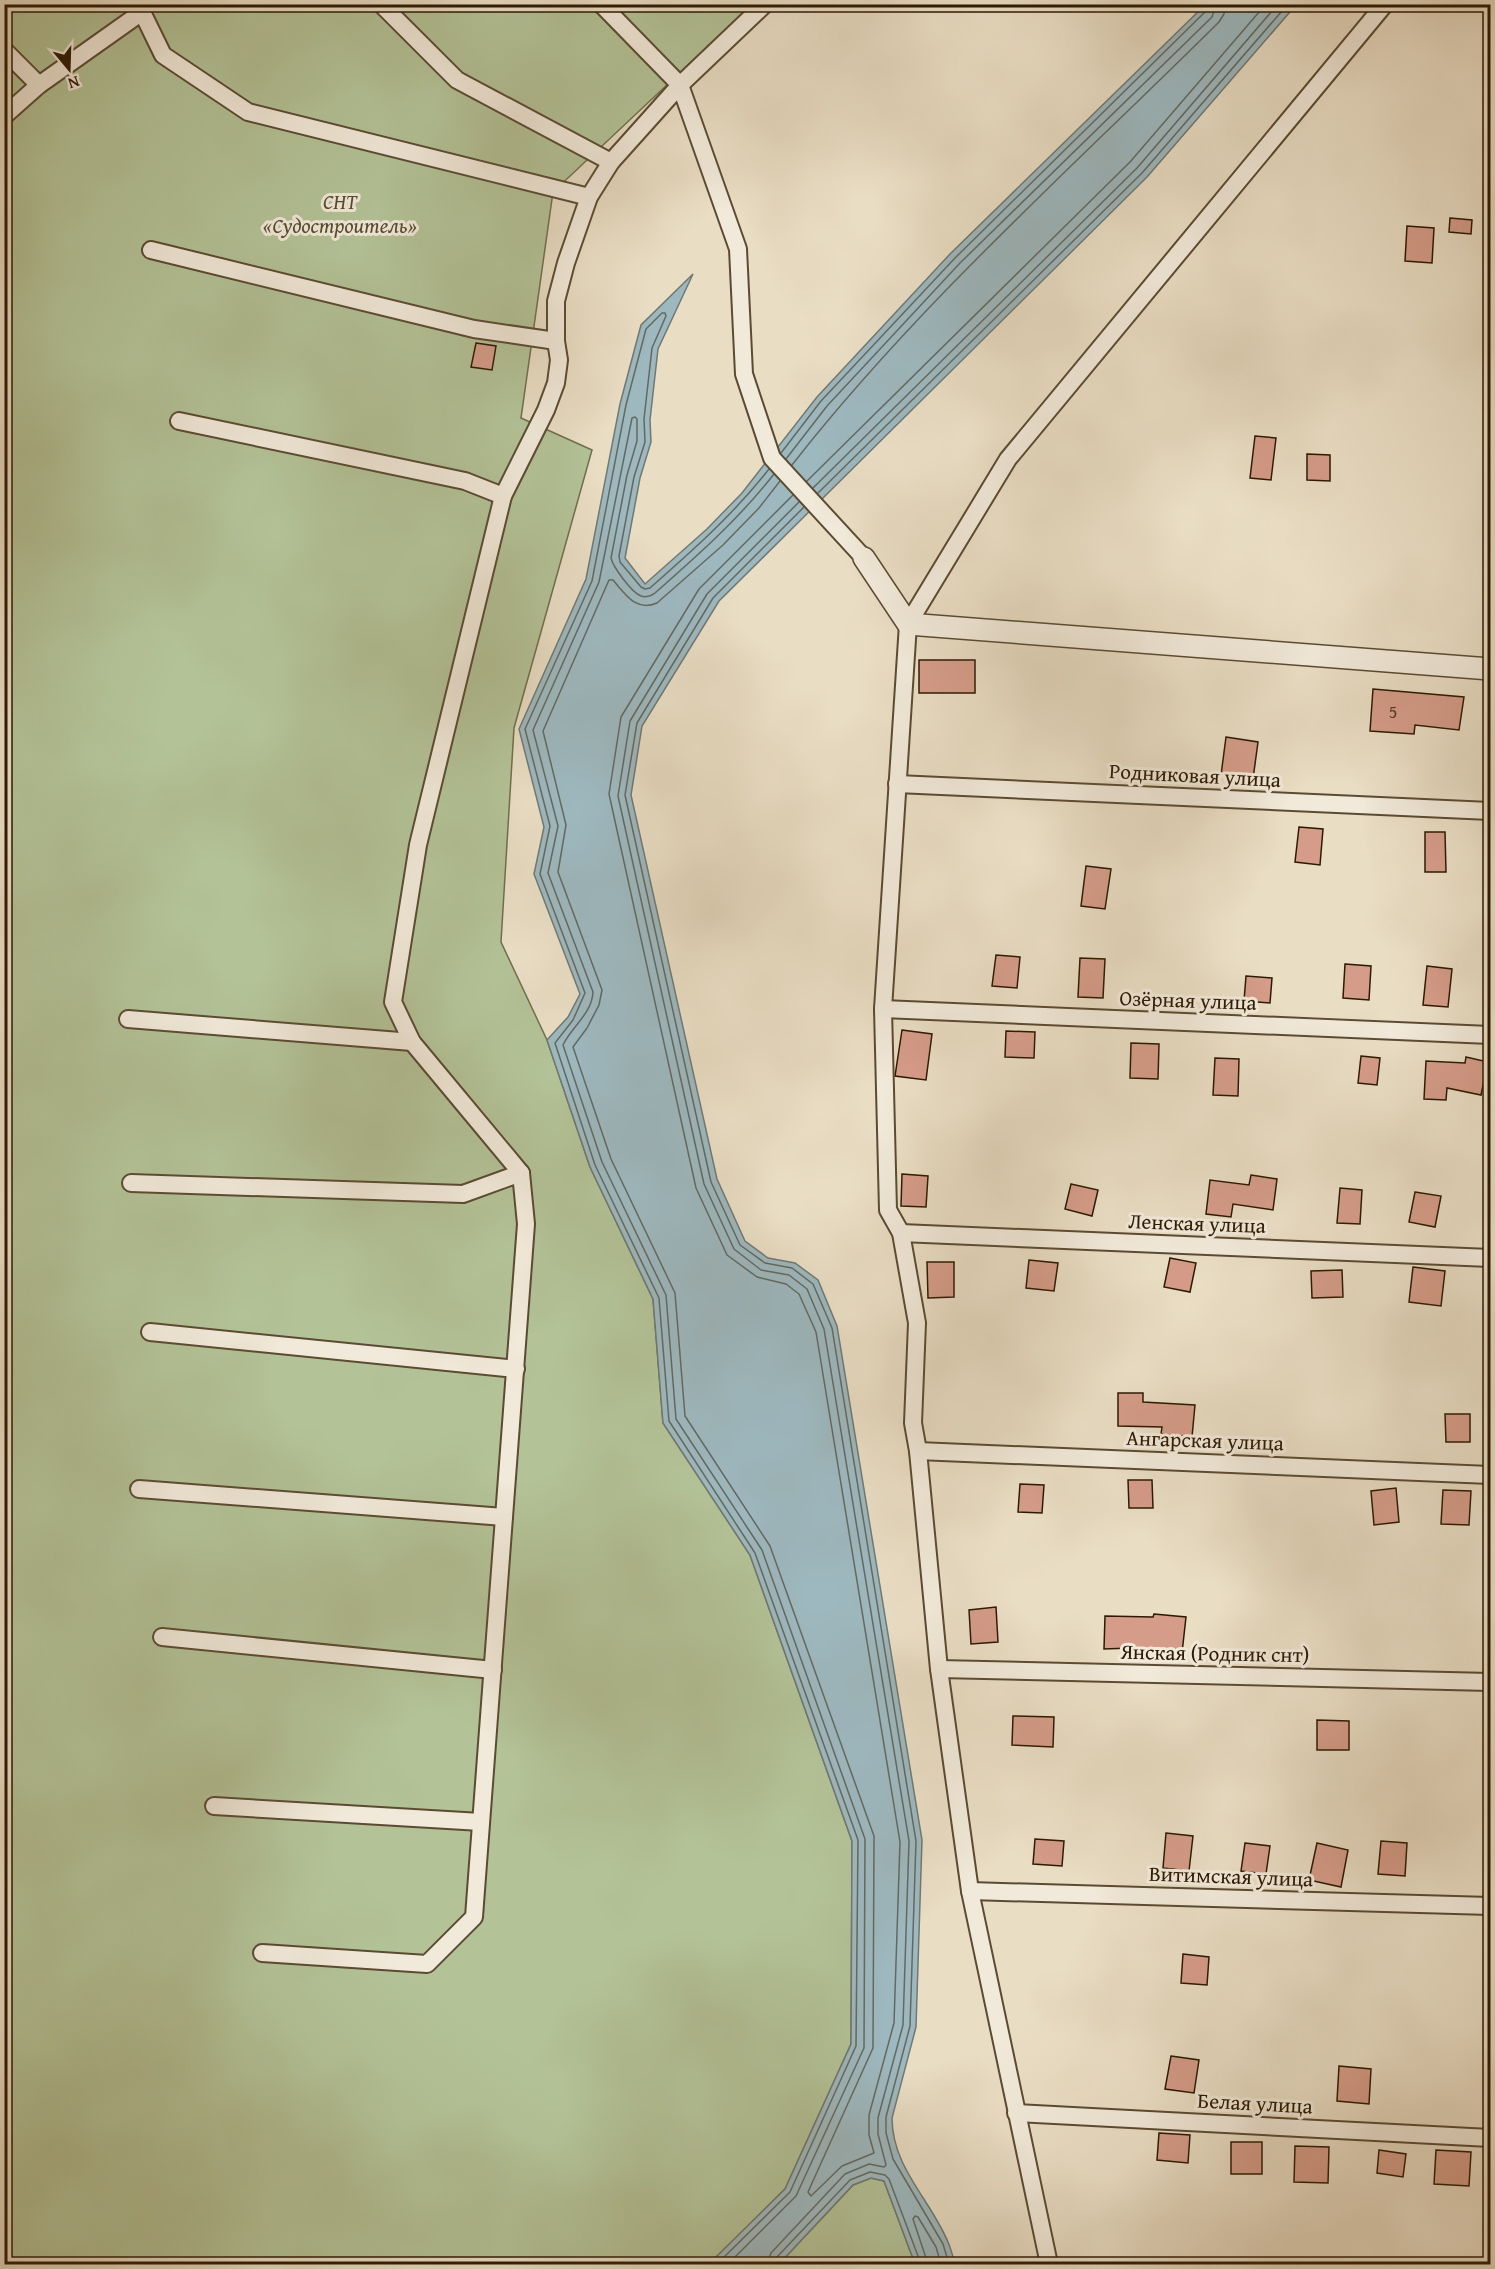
<svg xmlns="http://www.w3.org/2000/svg" width="1495" height="2269" font-family="'Gentium Book Plus',serif">
  <style>
    .green { fill: #b3c297; stroke: #706e4c; stroke-width: 1.5 }
    .water { fill: #9db8bf; stroke: #707973; stroke-width: 1.5 }
    .lines { fill: none; stroke-linecap: round; stroke-linejoin: round }
    .shore { stroke: #646960; stroke-width: 1.5 }
    .building { fill: #d59c89; stroke: #2c1a02; stroke-width: 1.5 }
    .minor-casing { stroke: #5b4b32; stroke-width: 20 }
    .tertiary-casing { stroke: #5b4b32; stroke-width: 24 }
    .minor { stroke: #f1e9d9; stroke-width: 16 }
    .tertiary { stroke: #f1e9d9; stroke-width: 21 }
    .labels { text-anchor: middle; dominant-baseline: central; stroke-width: 6; stroke-linejoin: round; paint-order: stroke }
    .number-label { font-size: 18px; fill: #563a24 }
    .park-label { font-size: 21px; font-style: italic; fill: #544c2f; stroke: #f1e9d9 }
    .street-label { font-size: 21px; fill: #2c1a02; stroke: #f1e9d9 }
  </style>
  <rect width="100%" height="100%" fill="#e9ddc4"/>
  <filter id="stains"><feTurbulence type="fractalNoise" baseFrequency=".00333" numOctaves="4"/><feColorMatrix values="0 0 0 0 .2 0 0 0 0 .09 0 0 0 0 .02 0 0 0 .5 -.17"/></filter>
  <radialGradient id="worn" r=".72"><stop offset=".6" stop-color="#630" stop-opacity="0"/><stop offset="1" stop-color="#630" stop-opacity=".3"/></radialGradient>
  <g class="green">
    <polygon points="5,5 752,5 553,192 521,418 592,450 514,728 501,942 547,1040 590,1167 653,1299 663,1423 750,1555 852,1841 851,2044 785,2189 709,2264 5,2264"/>
    <polygon points="871,2178 884,2181 915,2264 779,2264 853,2185"/>
  </g>
  <path class="water" d="M1205,5h91l-149,172 -428,424 -77,125 -11,69 86,384 28,62 23,17 27,5 23,17 19,46 85,514 -6,187 -24,91c0,49 38,81 56,124 3,7 5,15 7,22h-40l-31,-83 -13,-3 -18,7 -74,79h-70l76,-75 66,-145 1,-203 -102,-286 -87,-132 -10,-124 -63,-132 -43,-127 21,-23 12,-23 -46,-120 10,-47 -25,-98 67,-150 34,-175 21,-79 52,-51 -35,75 -8,71 1,22 -11,36 -15,80 20,26 62,-55 35,-36 75,-96 133,-143z"/>
  <g class="lines">
    <g class="shore">
      <polyline points="781,453 821,401 955,258 1206,11 1208,4"/>
      <polyline points="786,459 827,406 960,263 1212,17 1216,4"/>
      <path d="M792,465c126,-161 282,-299 427,-443l5,-8 1,-10"/>
      <path d="M780,481l-21,27 -36,37 -66,58c-21,9 -31,-8 -44,-23h-4l-66,151 23,94 -8,47 44,118 -3,15 -12,23 -14,19 38,112 64,134 10,123 85,130 104,290 -1,212 -65,144 3,4 31,-30 32,-13 -5,-18v-20l25,-92 6,-181 -84,-510 -17,-38 -13,-10 -29,-7 -30,-22 -31,-67 -87,-394 12,-77 78,-128 94,-94"/>
      <polyline points="807,481 1130,162 1266,4"/>
      <polyline points="813,488 1137,168 1278,4"/>
      <polyline points="818,493 1142,173 1288,4"/>
      <polyline points="804,507 713,598 637,723 625,795 711,1182 740,1245 765,1263 792,1268 813,1284 832,1328 916,1841 910,2026 886,2117 886,2133 893,2159 943,2244 949,2264"/>
      <path d="M717,2264l73,-72 66,-146 2,-206 -103,-287 -86,-132 -10,-123 -64,-133 -40,-122 18,-23 12,-27 -45,-119 10,-48 -25,-97 67,-148 34,-176 20,-76 16,-16h3l1,3 -14,32 -8,71 1,23 -11,35 -15,79 1,6 21,25 4,2 5,-1c42,-37 84,-74 119,-119"/>
      <path d="M728,2264l68,-68 68,-148 1,-209 -103,-289 -86,-131 -10,-124 -64,-133 -39,-117c8,-18 29,-31 30,-53l-45,-119 10,-47 -25,-96 66,-148 33,-164 3,-1 2,2v22l-10,34 -16,83c2,9 21,35 30,38 6,2 10,0 14,-3 42,-37 84,-74 119,-119"/>
      <polyline points="767,2264 771,2253 845,2174 869,2164 884,2167 886,2165 878,2134 878,2118 903,2025 909,1841 824,1329 807,1289 789,1275 761,1270 734,1249 704,1184 618,796 630,721 707,594 799,502"/>
      <polyline points="775,2264 776,2258 850,2180 870,2172 885,2175 889,2179 921,2264"/>
      <polyline points="928,2264 913,2219 915,2216 918,2217 936,2247 941,2264"/>
    </g>
  </g>
  <g class="building">
    <polygon points="1450,218 1472,220 1471,234 1449,232"/>
    <polygon points="1407,226 1434,228 1432,263 1405,261"/>
    <polygon points="476,343 496,346 492,370 471,367"/>
    <polygon points="1255,436 1276,438 1271,480 1250,478"/>
    <polygon points="1307,454 1330,455 1330,481 1307,480"/>
    <rect x="919" y="660" width="56" height="33"/>
    <polygon points="1373,689 1464,697 1459,730 1415,725 1414,734 1370,731"/>
    <polygon points="1226,737 1258,742 1253,779 1221,775"/>
    <polygon points="1299,827 1323,829 1320,865 1295,862"/>
    <polygon points="1425,832 1445,832 1446,872 1425,872"/>
    <polygon points="1086,866 1111,869 1105,909 1081,906"/>
    <polygon points="996,955 1020,957 1017,988 992,986"/>
    <polygon points="1080,958 1105,959 1103,998 1078,997"/>
    <polygon points="1345,964 1371,966 1369,1000 1343,998"/>
    <polygon points="1427,966 1452,969 1448,1007 1423,1005"/>
    <polygon points="1246,976 1272,978 1270,1003 1244,1001"/>
    <polygon points="902,1030 932,1034 926,1080 895,1076"/>
    <polygon points="1006,1031 1035,1032 1034,1058 1005,1057"/>
    <polygon points="1131,1043 1159,1044 1158,1079 1130,1078"/>
    <polygon points="1361,1056 1380,1058 1377,1085 1358,1083"/>
    <polygon points="1466,1057 1488,1062 1481,1095 1447,1088 1446,1100 1424,1099 1426,1061 1465,1063"/>
    <polygon points="1215,1058 1239,1059 1238,1096 1213,1095"/>
    <polygon points="902,1174 928,1176 926,1207 901,1206"/>
    <polygon points="1251,1175 1277,1179 1273,1210 1233,1204 1231,1217 1206,1214 1210,1180 1249,1185"/>
    <polygon points="1071,1184 1098,1190 1092,1216 1065,1209"/>
    <polygon points="1340,1188 1362,1190 1360,1224 1337,1223"/>
    <polygon points="1415,1192 1441,1196 1435,1227 1409,1222"/>
    <polygon points="1170,1258 1196,1263 1190,1292 1164,1287"/>
    <polygon points="1029,1260 1058,1263 1054,1291 1026,1288"/>
    <polygon points="927,1262 954,1262 954,1297 928,1298"/>
    <polygon points="1413,1267 1445,1271 1441,1306 1409,1302"/>
    <polygon points="1342,1270 1343,1297 1312,1298 1311,1271"/>
    <polygon points="1118,1393 1143,1393 1143,1402 1195,1405 1192,1437 1161,1434 1162,1427 1118,1426"/>
    <polygon points="1445,1414 1470,1414 1470,1442 1446,1442"/>
    <polygon points="1128,1480 1152,1480 1153,1508 1129,1508"/>
    <polygon points="1020,1484 1044,1485 1042,1513 1018,1512"/>
    <polygon points="1396,1488 1399,1522 1374,1525 1371,1491"/>
    <polygon points="1443,1490 1471,1491 1469,1525 1441,1524"/>
    <polygon points="996,1607 998,1642 971,1644 969,1610"/>
    <polygon points="1154,1614 1186,1617 1182,1653 1131,1648 1104,1649 1105,1616 1153,1617"/>
    <polygon points="1013,1716 1054,1717 1053,1747 1012,1745"/>
    <polygon points="1317,1720 1349,1721 1349,1750 1317,1750"/>
    <polygon points="1166,1833 1193,1836 1189,1871 1163,1868"/>
    <polygon points="1035,1839 1064,1841 1062,1866 1033,1864"/>
    <polygon points="1381,1841 1407,1843 1405,1876 1378,1874"/>
    <polygon points="1245,1843 1270,1846 1266,1874 1241,1871"/>
    <polygon points="1317,1843 1348,1850 1341,1887 1309,1880"/>
    <polygon points="1183,1954 1209,1957 1207,1985 1181,1983"/>
    <polygon points="1171,2056 1199,2060 1194,2093 1165,2089"/>
    <polygon points="1339,2066 1371,2069 1369,2104 1337,2101"/>
    <polygon points="1159,2133 1190,2135 1188,2163 1157,2160"/>
    <rect x="1231" y="2142" width="31" height="32"/>
    <polygon points="1295,2146 1329,2147 1328,2183 1294,2182"/>
    <polygon points="1379,2150 1406,2154 1403,2177 1377,2173"/>
    <polygon points="1436,2150 1471,2152 1469,2186 1434,2184"/>
  </g>
  <g class="lines">
    <g class="minor-casing">
      <g id="minor">
        <polyline points="141,4 142,12 163,55 248,112 589,197"/>
        <polyline points="381,4 457,80 611,162"/>
        <polyline points="601,4 680,85 738,249 744,374 772,458 864,558"/>
        <polyline points="4,50 39,85"/>
        <polyline points="4,116 39,85 142,12"/>
        <polyline points="151,250 474,329 556,341"/>
        <polyline points="179,421 465,481 503,496"/>
        <polyline points="897,784 1490,811"/>
        <polyline points="883,1009 1490,1035"/>
        <polyline points="128,1019 412,1042"/>
        <polyline points="131,1183 463,1194 521,1173"/>
        <polyline points="901,1233 1490,1258"/>
        <polyline points="150,1332 516,1369"/>
        <polyline points="918,1451 1490,1475"/>
        <polyline points="139,1489 504,1517"/>
        <polyline points="162,1637 493,1670"/>
        <polyline points="939,1669 1490,1682"/>
        <polyline points="214,1806 481,1822"/>
        <polyline points="970,1891 1490,1906"/>
        <polyline points="262,1953 427,1964 474,1917 526,1224 521,1173 412,1042 393,1002 418,845 503,496 546,410 556,383 559,360 556,341 556,301 566,263 589,197 611,162 680,85 765,4"/>
        <polyline points="1016,2113 1490,2138"/>
        <polyline points="1049,2264 970,1891 939,1669 918,1451 913,1423 917,1323 901,1233 888,1210 883,1009 908,624 1008,459 1385,4"/>
      </g>
    </g>
    <g class="tertiary-casing">
      <polyline id="tertiary" points="864,558 908,624 1490,669"/>
    </g>
    <use href="#minor" class="minor"/>
    <use href="#tertiary" class="tertiary"/>
  </g>
  <g class="labels">
    <g class="number-label">
      <text x="1393" y="711">5</text>
    </g>
    <g class="park-label">
      <text x="340" y="201">СНТ<tspan x="340" dy="24">«Судостроитель»</tspan></text>
    </g>
    <g class="street-label">
      <text transform="translate(1195 775) rotate(3)">Родниковая улица</text>
      <text transform="translate(1188 1000) rotate(2)">Озёрная улица</text>
      <text transform="translate(1197 1223) rotate(2)">Ленская улица</text>
      <text transform="translate(1205 1440) rotate(2)">Ангарская улица</text>
      <text transform="translate(1215 1653) rotate(1)">Янская (Родник снт)</text>
      <text transform="translate(1231 1876) rotate(2)">Витимская улица</text>
      <text transform="translate(1255 2103) rotate(3)">Белая улица</text>
    </g>
  </g>
  <rect width="1495" height="2269" fill="none" stroke="#e9ddc4" stroke-width="24"/>
  <rect x="6" y="6" width="1483" height="2257" fill="none" stroke="#2c1a02" stroke-width="3"/>
  <rect x="12" y="12" width="1471" height="2245" fill="none" stroke="#2c1a02" stroke-width="1.5"/>
  <g transform="translate(69 69) rotate(161)" stroke="#f1e9d9" stroke-width="4.5" paint-order="stroke">
  <path d="M0-4.5L10 22L0 15L-10 22Z" fill="#2c1a02"/>
  <text y="-9" font-size="16" font-weight="bold" text-anchor="middle" fill="#2c1a02">N</text>
  </g>
  <rect width="100%" height="100%" filter="url(#stains)"/>
  <rect width="100%" height="100%" fill="url(#worn)"/>
</svg>
